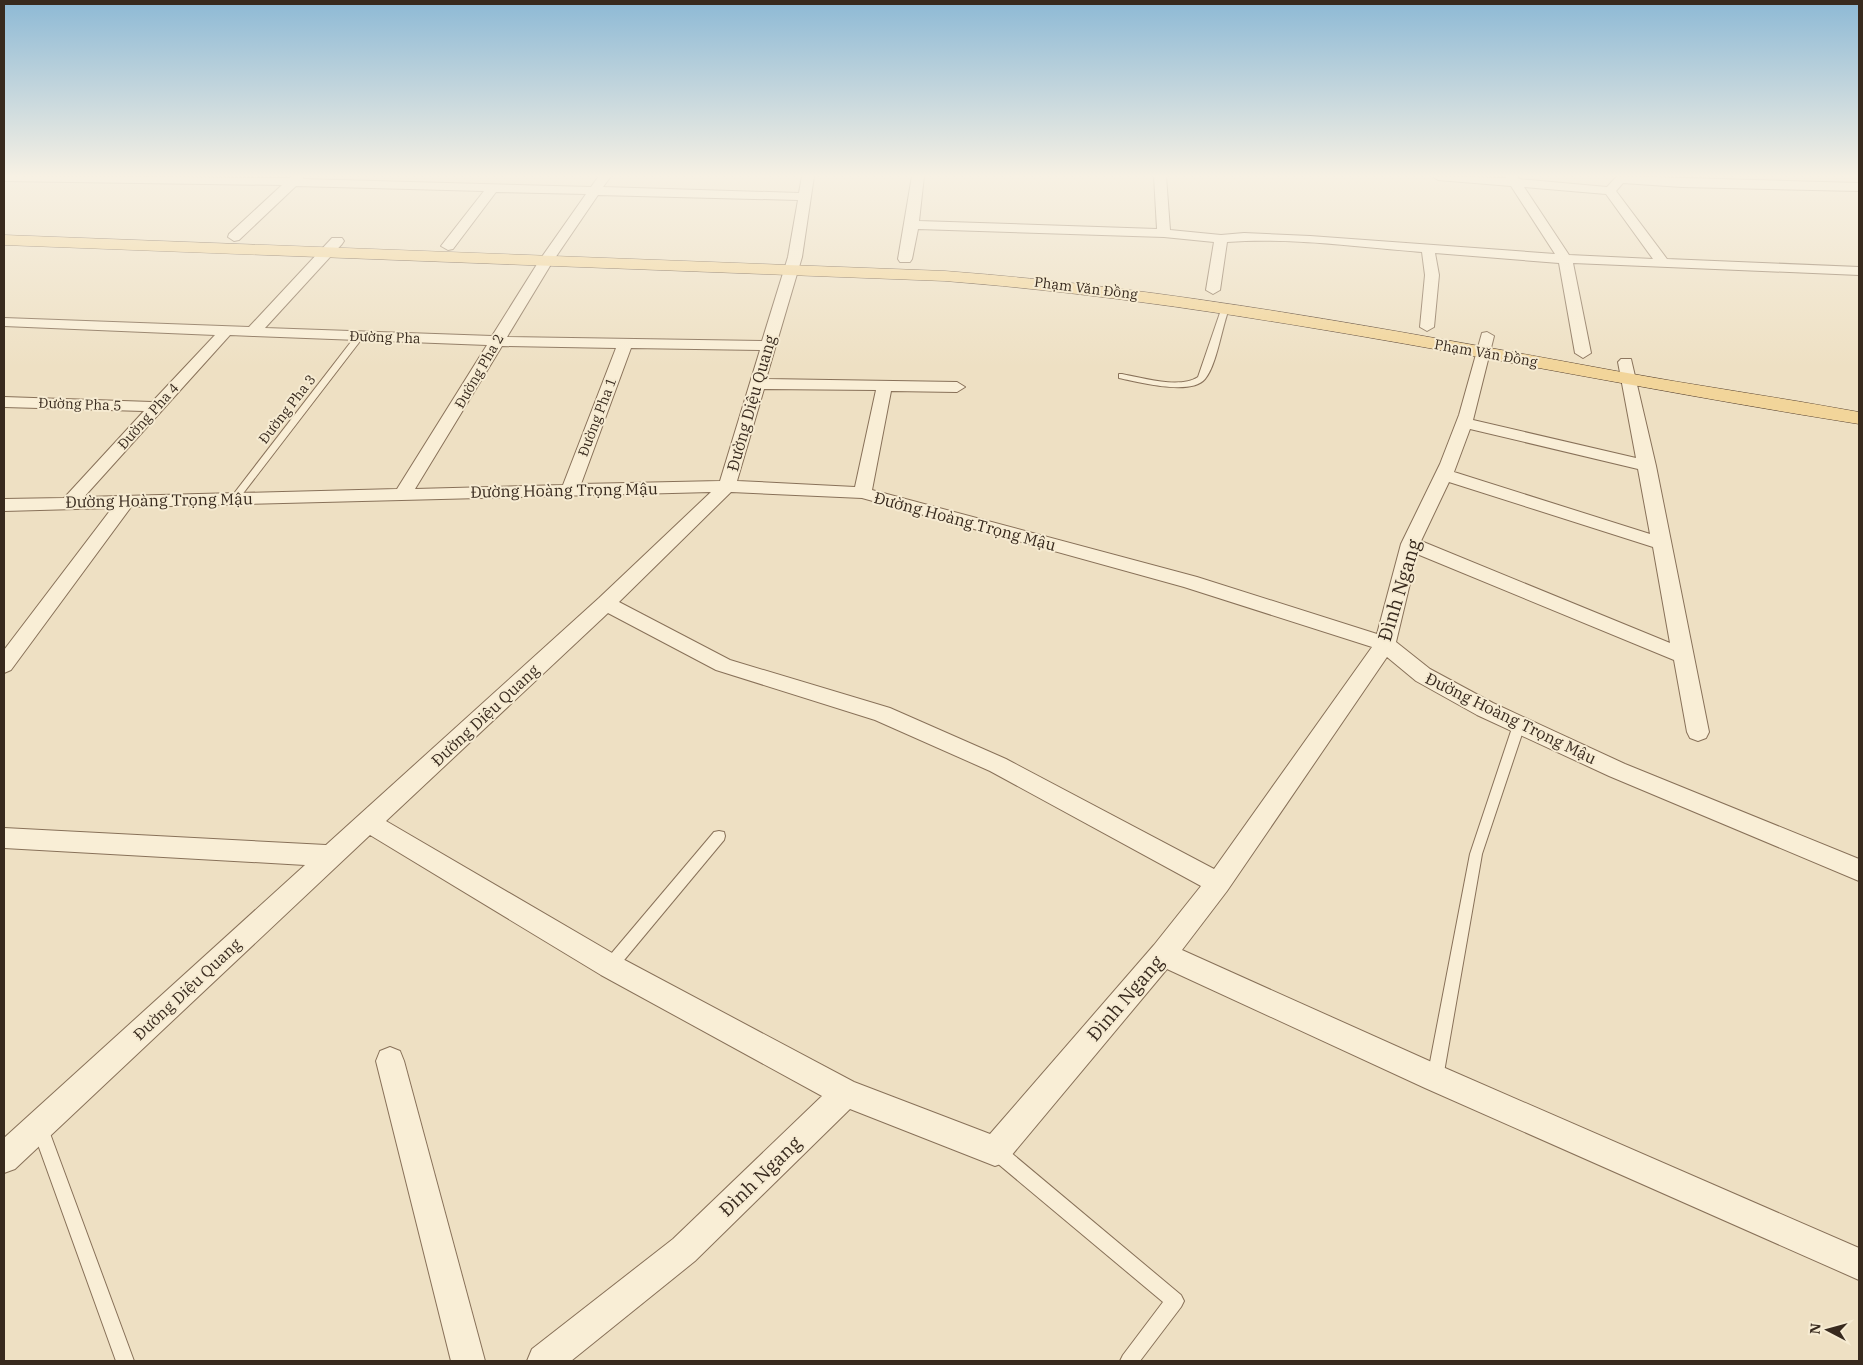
<svg xmlns="http://www.w3.org/2000/svg" width="1863" height="1365" font-family="'IBM Plex Serif',serif">
  <style>
    .lines { fill: none; stroke-linecap: round; stroke-linejoin: round }
    .lane-casing { stroke: #887159; stroke-width: 2 }
    .street-casing { stroke: #887159; stroke-width: 2 }
    .primary-casing { stroke: #56402e; stroke-width: 1 }
    .lane { fill: #f9eed6; fill-rule: evenodd }
    .street { fill: #f9eed6; fill-rule: evenodd }
    .primary { fill: #f2d59a; fill-rule: evenodd }
    .labels { text-anchor: middle; dominant-baseline: central; stroke-width: 4; stroke-linejoin: round; paint-order: stroke }
    .far-street-label { font-size: 14px; fill: #382a1e; stroke: #f6ebd2 }
    .street-label { font-size: 16px; fill: #382a1e; stroke: #f6ebd2 }
    .near-street-label { font-size: 19px; fill: #382a1e; stroke: #f6ebd2 }
  </style>
  <rect width="100%" height="100%" fill="#eee0c3"/>
  <g class="lines">
    <g class="lane-casing">
      <g id="lane">
        <path d="M1223,304l7,2c-8,19 -13,59 -25,73 -14,17 -67,3 -86,-1v-4h3c21,4 58,15 76,3z"/>
        <polygon points="357,334 364,336 238,500 232,500 232,496"/>
        <polygon points="1519,721 1523,722 1525,725 1482,854 1443,1078 1440,1083 1435,1086 1430,1083 1427,1078 1470,854 1513,725 1515,722"/>
        <polygon points="719,831 724,832 725,836 724,840 615,971 610,973 605,971 603,966 605,961 714,832"/>
        <polygon points="40,1120 46,1122 48,1128 134,1361 116,1361 32,1128 34,1122"/>
        <polygon points="997,1144 1003,1146 1181,1295 1184,1301 1181,1307 1140,1361 1120,1361 1123,1355 1163,1302 991,1158 989,1152 991,1146"/>
      </g>
    </g>
    <g class="street-casing">
      <g id="street">
        <path d="M4,176l286,2 2,-2h11v3l288,8 8,-11h12l-8,11 196,6 3,-17h12l-12,81 -36,122 191,3 8,5 -8,5 -66,-1 -19,99 325,87 180,57 24,-90 39,-80 19,-49 23,-82 5,-1 7,4 -21,84 163,38 -18,-96 3,-3h10l25,107 53,266 -3,6 -8,3 -8,-3 -3,-6 -13,-72 -257,-106 -21,88 34,27 63,34 132,61 234,95v22l-250,-105 -132,-61 -61,-34 -29,-24 -160,234 -45,59 263,118 414,180v32l-434,-192 -258,-119 -161,193 -11,4 -145,-57 -155,152 -124,100h-44l5,-12 141,-110 149,-143 -221,-121 -231,-140 -355,334 -11,4v-35l301,-273 -301,-17v-20l322,17 273,-247 112,-106 -580,15 -120,163 -7,3v-23l108,-142 -108,3v-12l60,-1 80,-87 -140,-4v-10l148,5 63,-67 -211,-9v-8l245,9 83,-89h10l2,3 -2,3 -77,84 227,8 47,-75 47,-67 -90,-2 -43,57 -5,1 -7,-4 43,-55 -188,-5 -57,54 -5,1 -6,-4 1,-3 53,-49 -278,-4zM598,195l200,5 -10,57 -26,84 -255,-4 46,-76zM230,335l23,1 234,9 -90,144 -313,8zM502,346l114,2 -53,137 -148,4zM631,348l129,2 -40,131 -139,3zM764,389l112,1 -21,97 -118,-6zM1470,429l168,40 12,65 -196,-62zM1449,482l204,65 17,96 -249,-102zM731,492l131,6 322,89 188,60 -158,222 -208,-110 -116,-51 -160,-48 -111,-58zM608,613l108,57 159,50 115,51 211,115 -47,59 -164,189 -136,-52 -235,-125 -233,-136z"/>
        <path d="M912,176h12l-5,45 238,8 -3,-53h12l4,54 51,5 23,-2 66,3 245,18 -44,-68 -73,-6 -6,-4 75,2 -2,-2h12l2,3 88,8 10,-11 242,7v8l-177,-4 -59,-4 -7,8 51,68 192,8v8l-286,-12 18,90 -8,5 -8,-5 -16,-90 -124,-10 4,22 -5,52 -7,4 -7,-4 5,-52 -3,-23c-64,-5 -131,-15 -195,-10l-7,48 -7,4 -7,-4 8,-48 -50,-5 -246,-8 -6,30 -2,3h-10l-2,-3zM1524,187l82,7 47,65 -84,-4z"/>
        <polygon points="390,1047 400,1051 404,1061 485,1361 451,1361 376,1061 380,1051"/>
      </g>
    </g>
    <g class="primary-casing">
      <path id="primary" d="M4,235l941,36c226,17 448,59 671,100 81,15 162,26 243,41v12c-305,-48 -606,-119 -914,-143l-941,-36z"/>
    </g>
    <use href="#lane" class="lane"/>
    <use href="#street" class="street"/>
    <use href="#primary" class="primary"/>
  </g>
  <linearGradient id="sky" x2="0" y2="1"><stop stop-color="#8db9d5"/><stop offset="0.48" stop-color="#f7f1e4"/><stop offset="1" stop-color="#f7f1e4" stop-opacity="0"/></linearGradient>
  <rect width="1863" height="367" fill="url(#sky)"/>
  <g class="labels">
    <g class="far-street-label">
      <text transform="translate(1086 288) rotate(7)">Phạm Văn Đồng</text>
      <text transform="translate(385 337) rotate(2)">Đường Pha</text>
      <text transform="translate(1486 353) rotate(10)">Phạm Văn Đồng</text>
      <text transform="translate(479 371) rotate(-60)">Đường Pha 2</text>
      <text transform="translate(80 404) rotate(2)">Đường Pha 5</text>
      <text transform="translate(287 409) rotate(-52)">Đường Pha 3</text>
      <text transform="translate(148 416) rotate(-48)">Đường Pha 4</text>
      <text transform="translate(597 417) rotate(-69)">Đường Pha 1</text>
    </g>
    <g class="street-label">
      <text transform="translate(751 403) rotate(-74)">Đường Diệu Quang</text>
      <text transform="translate(564 490) rotate(-1)">Đường Hoàng Trọng Mậu</text>
      <text transform="translate(159 500) rotate(-1)">Đường Hoàng Trọng Mậu</text>
      <text transform="translate(965 521) rotate(15)">Đường Hoàng Trọng Mậu</text>
      <text transform="translate(485 715) rotate(-43)">Đường Diệu Quang</text>
      <text transform="translate(1511 718) rotate(26)">Đường Hoàng Trọng Mậu</text>
      <text transform="translate(187 989) rotate(-43)">Đường Diệu Quang</text>
    </g>
    <g class="near-street-label">
      <text transform="translate(1399 590) rotate(-73)">Đình Ngang</text>
      <text transform="translate(1125 998) rotate(-49)">Đình Ngang</text>
      <text transform="translate(760 1176) rotate(-44)">Đình Ngang</text>
    </g>
  </g>
  <rect width="1863" height="1365" fill="none" stroke="#382a1e" stroke-width="10"/>
  <g transform="translate(1828 1330) rotate(276)" stroke="#f6ebd2" stroke-width="4" paint-order="stroke">
  <path d="M0-4L9 19L0 12L-9 19Z" fill="#382a1e"/>
  <text y="-8" font-size="14" font-weight="bold" text-anchor="middle" fill="#382a1e">N</text>
  </g>
</svg>
